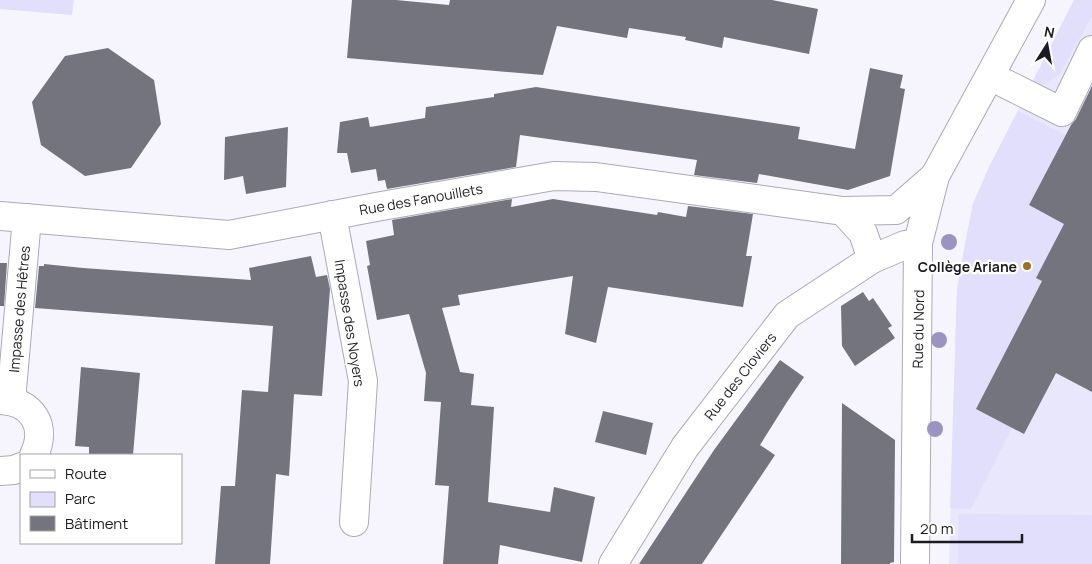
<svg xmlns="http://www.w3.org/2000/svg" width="1092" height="564" font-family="Manrope,sans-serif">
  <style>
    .built { fill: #e8e7fc }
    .green { fill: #e1dffc }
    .building { fill: #74747f }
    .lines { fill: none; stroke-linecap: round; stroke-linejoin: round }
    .minor-casing { stroke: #abaab7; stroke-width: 30 }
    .minor { stroke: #fff; stroke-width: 28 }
    .tree { fill: #9b94c0 }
    .poi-dot { fill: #9d7221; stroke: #fff; stroke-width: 2 }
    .labels { text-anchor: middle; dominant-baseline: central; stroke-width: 4.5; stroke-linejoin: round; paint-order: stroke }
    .street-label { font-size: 14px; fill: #1c1c20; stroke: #fff }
    .poi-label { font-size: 14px; font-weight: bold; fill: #1c1c20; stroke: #fff; text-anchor: end }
  </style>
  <rect width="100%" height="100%" fill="#f6f5fd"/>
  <polygon class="built" points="1074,0 1092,0 1092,564 949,564 957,290 973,204 989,167"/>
  <g class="green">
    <polygon points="0,0 74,0 72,15 0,9"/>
    <polygon points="1074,0 1092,0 1092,16 1059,75 1041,86 1031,85"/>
    <polygon points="1018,111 1065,135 1029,205 1065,224 1069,271 1046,259 1036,277 1042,281 976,409 1012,428 971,509 950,508 957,290 965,243 973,204 989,167"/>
    <polygon points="959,514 1092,515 1092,564 958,564"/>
  </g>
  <g class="building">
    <polygon points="352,0 396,0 449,5 450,0 772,0 818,9 809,54 724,37 722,48 685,40 686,37 629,28 627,38 557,26 543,75 347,58"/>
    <polygon points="108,48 154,80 161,124 131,168 85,176 41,145 32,102 65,56"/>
    <polygon points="870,68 903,75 900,88 905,89 890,176 848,190 759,174 757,183 694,175 697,160 520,135 516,167 387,189 385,180 378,181 376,169 351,173 347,153 337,153 340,122 368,117 370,127 425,118 426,107 494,97 494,94 536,87 800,127 798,139 855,149"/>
    <polygon points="1092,86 1092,392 1056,373 1024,434 976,409 1042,281 1036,278 1064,224 1029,205 1071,125 1076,119"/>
    <polygon points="288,127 286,187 246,194 243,176 224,180 225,137"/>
    <polygon points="512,199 511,207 553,199 657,215 658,212 686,217 688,206 753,214 746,256 752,256 743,307 608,287 596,343 565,334 573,276 458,295 460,305 442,308 460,372 474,374 471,405 494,407 488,502 550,512 554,487 595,497 582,562 500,545 498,564 443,564 449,486 435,485 441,402 424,401 426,373 409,314 377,320 367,266 370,265 366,241 394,235 392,220"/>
    <polygon points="311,256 316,277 327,275 330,289 322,396 291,394 294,394 289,476 276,474 270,564 215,564 221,486 235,486 242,390 268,392 273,326 35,308 39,266 44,266 44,264 83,268 251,280 249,268"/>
    <polygon points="0,263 7,263 4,306 0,306"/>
    <polygon points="863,292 869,301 873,298 892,326 888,328 895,338 855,366 842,346 841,306"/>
    <polygon points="780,360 804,377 787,402 760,445 775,455 702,564 639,564 714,450"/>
    <polygon points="81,367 140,373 133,455 89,455 89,447 75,446"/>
    <polygon points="842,403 895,440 894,562 890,563 890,564 841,564"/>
    <polygon points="603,411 653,423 646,455 595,442"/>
  </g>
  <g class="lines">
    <g class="minor-casing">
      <g id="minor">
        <polyline points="990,76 1062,112 1092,50"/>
        <polyline points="843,211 896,210 935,176"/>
        <polyline points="332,215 363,381 354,522"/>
        <polyline points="0,216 229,235 376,207 554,176 596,177 843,211 863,233 872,259"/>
        <path d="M0,400c32,1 48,26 34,55"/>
        <polyline points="11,401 27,218"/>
        <polyline points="0,471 14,470 21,467"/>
        <polyline points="613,564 685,447 787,315 872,259 905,245 918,243"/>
        <polyline points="915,564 918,243 935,176 1031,0"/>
      </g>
    </g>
    <use href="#minor" class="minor"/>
  </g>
  <g class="tree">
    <circle cx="949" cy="242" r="8"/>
    <circle cx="939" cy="340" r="8"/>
    <circle cx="935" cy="429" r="8"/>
  </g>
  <circle class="poi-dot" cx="1027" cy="266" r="5"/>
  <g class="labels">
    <g class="street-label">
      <text transform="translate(421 199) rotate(-10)">Rue des Fanouillets</text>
      <text transform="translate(19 309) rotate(-85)">Impasse des Hêtres</text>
      <text transform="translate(350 323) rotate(81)">Impasse des Noyers</text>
      <text transform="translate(918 329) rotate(-89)">Rue du Nord</text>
      <text transform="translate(740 376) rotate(-52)">Rue des Cloviers</text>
    </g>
    <g class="poi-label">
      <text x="1017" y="266">Collège Ariane</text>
    </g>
  </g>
  <rect x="20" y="454" width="162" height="90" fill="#ffffff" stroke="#a4a4a6"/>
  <rect x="30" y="470" width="25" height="8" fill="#ffffff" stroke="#a4a4a6"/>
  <text x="65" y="479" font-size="15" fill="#1c1c20">Route</text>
  <rect x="30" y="492" width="25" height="15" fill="#e1dffc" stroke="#a4a4a6"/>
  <text x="65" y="504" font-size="15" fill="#1c1c20">Parc</text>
  <rect x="30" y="516" width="25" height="15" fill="#74747f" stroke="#a4a4a6"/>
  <text x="65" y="529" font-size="15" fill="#1c1c20">Bâtiment</text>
  <g transform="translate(1047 45) rotate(11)" stroke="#ffffff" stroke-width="4" paint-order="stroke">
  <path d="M0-4L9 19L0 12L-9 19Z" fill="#1c1c20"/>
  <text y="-8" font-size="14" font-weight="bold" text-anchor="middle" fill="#1c1c20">N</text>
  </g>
  <path d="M912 534v8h110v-8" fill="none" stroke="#1c1c20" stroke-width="2.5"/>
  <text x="920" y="534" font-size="15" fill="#1c1c20" stroke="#ffffff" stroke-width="4" paint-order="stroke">20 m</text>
</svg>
